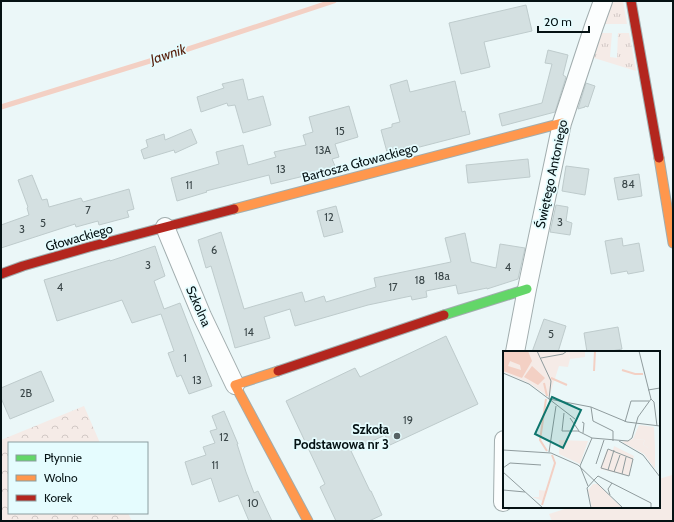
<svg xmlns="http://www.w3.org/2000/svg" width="674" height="522" font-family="Cabin,sans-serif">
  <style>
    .grass { fill: url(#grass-tufts) }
    .forest { fill: url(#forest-crowns) }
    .pitch { fill: #f5ebe7 }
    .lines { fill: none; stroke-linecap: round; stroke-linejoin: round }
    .stream { stroke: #f3d0c4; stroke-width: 5 }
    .building { fill: #d4e0e1; stroke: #becbcc }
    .street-casing { stroke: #a1adae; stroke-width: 20 }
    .fast-casing { stroke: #a1adae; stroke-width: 11 }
    .slow-casing { stroke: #a1adae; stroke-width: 11 }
    .jam-casing { stroke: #a1adae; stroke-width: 11 }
    .street { stroke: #fcfefe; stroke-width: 18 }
    .fast { stroke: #63d668; stroke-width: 9 }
    .slow { stroke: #ff974d; stroke-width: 9 }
    .jam { stroke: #b3261e; stroke-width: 9 }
    .poi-dot { fill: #566264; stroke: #e5fcfe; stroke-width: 1.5 }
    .labels { text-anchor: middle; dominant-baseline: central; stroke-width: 3.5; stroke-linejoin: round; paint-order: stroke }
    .number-label { font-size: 11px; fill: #3a4648 }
    .street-label { font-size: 13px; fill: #051214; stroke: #e5fcfe }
    .poi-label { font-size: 13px; font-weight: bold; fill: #051214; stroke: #e5fcfe; text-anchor: end }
    .water-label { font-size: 14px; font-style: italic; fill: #58210e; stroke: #e5fcfe }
    .inset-river { fill: none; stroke: #f3d0c4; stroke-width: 2 }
    .inset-road { fill: none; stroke: #8f9b9d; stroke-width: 1 }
    .view { fill: #0f766e; fill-opacity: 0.15; stroke: #0f766e; stroke-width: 2 }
    .inset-edge { fill: none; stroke: #051214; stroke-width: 2 }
  </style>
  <defs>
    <pattern id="grass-tufts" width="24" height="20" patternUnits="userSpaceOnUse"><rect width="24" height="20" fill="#f5ebe7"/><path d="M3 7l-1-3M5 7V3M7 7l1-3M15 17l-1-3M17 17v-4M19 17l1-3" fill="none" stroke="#d1c8c5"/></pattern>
    <pattern id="forest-crowns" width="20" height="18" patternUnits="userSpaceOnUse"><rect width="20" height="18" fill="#f5ebe7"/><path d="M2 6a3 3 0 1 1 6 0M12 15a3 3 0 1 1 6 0" fill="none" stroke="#d1c8c5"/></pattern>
  </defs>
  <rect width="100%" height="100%" fill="#ebf7f8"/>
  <g class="grass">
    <polygon points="611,1 623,1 627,24 603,24"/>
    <polygon points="601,33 612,33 610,57 617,58 618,33 629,33 636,71 591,57"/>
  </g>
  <polygon class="forest" points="84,406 100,443 9,443 9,513 128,513 132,521 1,521 1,440"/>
  <polygon class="pitch" points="672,475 673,480 673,521 552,521 549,514 571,507 659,507 659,479"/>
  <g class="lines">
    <polyline class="stream" points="1,107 179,52 334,1"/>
  </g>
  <g class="building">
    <polygon points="526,5 532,31 484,42 490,67 461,74 449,23"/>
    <polygon points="548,50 568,55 563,75 566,77 555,112 502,126 499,114 542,103 552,64 545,63"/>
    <polygon points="243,79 248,100 263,96 271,125 243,133 235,105 228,106 227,103 201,112 197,97 224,88 222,84"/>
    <polygon points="407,80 410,92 455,81 462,112 465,111 470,134 408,150 407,147 387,152 381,130 392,127 392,124 400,122 390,85"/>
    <polygon points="586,83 595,86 588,107 585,106 585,107 578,109"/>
    <polygon points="349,106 358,137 335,144 339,157 332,159 335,166 300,177 271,184 269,175 206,191 207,192 177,201 171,178 219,164 216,152 243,145 248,165 276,157 274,152 306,145 303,135 313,132 309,117"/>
    <polygon points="191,129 197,143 175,153 174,150 144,159 141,150 148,147 146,140 164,134 165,140"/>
    <polygon points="528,159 530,177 468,183 466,165"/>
    <polygon points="566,166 589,169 585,195 562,191"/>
    <polygon points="639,174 642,196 618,200 614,178"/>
    <polygon points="32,175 42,200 47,199 49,207 81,198 83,202 129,189 134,209 127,211 129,217 99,225 98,221 76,227 75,224 1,248 1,225 29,215 27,208 28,207 18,180"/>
    <polygon points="556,205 568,207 566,221 572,223 570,235 550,232"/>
    <polygon points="336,206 343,232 324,237 317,211"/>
    <polygon points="221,232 244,309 302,292 305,302 324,296 326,302 376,287 374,278 451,262 445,238 465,233 471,262 496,268 500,244 525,248 518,279 487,289 487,288 458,294 456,285 426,291 427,297 412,300 411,296 368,305 295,326 290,309 264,317 270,338 235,348 229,326 211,266 206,268 198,240"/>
    <polygon points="622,238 623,246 639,243 644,271 628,274 627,271 611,274 605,241"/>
    <polygon points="155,246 165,276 154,281 164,309 180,303 212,386 189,394 181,375 177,377 168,353 174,351 161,314 132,323 122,300 57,321 44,280 110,260 110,261"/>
    <polygon points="544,319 566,326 558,352 532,352"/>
    <polygon points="618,327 622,349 606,352 587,352 584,333"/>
    <polygon points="446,336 478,404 390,445 385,435 351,451 370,491 371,491 382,515 369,521 336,521 320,487 325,484 286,401 355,368 360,377"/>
    <polygon points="41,371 54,401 10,419 1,398 1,388"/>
    <polygon points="224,411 238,444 237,444 246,472 254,493 258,491 272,521 249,521 238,495 219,502 211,478 192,485 185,462 206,455 203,447 215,443 210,431 217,429 212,416"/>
  </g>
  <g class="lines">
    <g class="street-casing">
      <g id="street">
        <polyline points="165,227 202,316 235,385"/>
        <polyline points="515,352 527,289 562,123 594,26 603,1"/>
        <polyline points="503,502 504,440"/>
      </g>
    </g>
    <g class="fast-casing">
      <polyline id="fast" points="444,315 527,289"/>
    </g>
    <g class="slow-casing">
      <g id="slow">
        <polyline points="659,158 673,243"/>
        <polyline points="234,209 562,123"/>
        <polyline points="278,371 235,385 308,521"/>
      </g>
    </g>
    <g class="jam-casing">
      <g id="jam">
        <polyline points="631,1 659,158"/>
        <polyline points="1,274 23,266 89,247 234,209"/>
        <polyline points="278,371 444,315"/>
      </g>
    </g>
    <use href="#street" class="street"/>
    <use href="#fast" class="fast"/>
    <use href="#slow" class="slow"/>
    <use href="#jam" class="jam"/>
  </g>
  <circle class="poi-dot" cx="397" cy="436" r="4"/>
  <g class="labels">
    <g class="number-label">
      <text x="340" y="131">15</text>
      <text x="323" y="150">13A</text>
      <text x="281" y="169">13</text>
      <text x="628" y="184">84</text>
      <text x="189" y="185">11</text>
      <text x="88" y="210">7</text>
      <text x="329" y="217">12</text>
      <text x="560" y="222">3</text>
      <text x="43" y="223">5</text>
      <text x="22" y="229">3</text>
      <text x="214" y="250">6</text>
      <text x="148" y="265">3</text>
      <text x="508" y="267">4</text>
      <text x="442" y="276">18a</text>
      <text x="420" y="280">18</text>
      <text x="60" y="287">4</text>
      <text x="393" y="287">17</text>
      <text x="249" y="332">14</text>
      <text x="551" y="334">5</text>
      <text x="185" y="358">1</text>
      <text x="197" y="380">13</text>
      <text x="26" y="393">2B</text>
      <text x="408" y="420">19</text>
      <text x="224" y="437">12</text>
      <text x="215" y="465">11</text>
      <text x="253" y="503">10</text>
    </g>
    <g class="street-label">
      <text transform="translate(360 162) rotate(-15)">Bartosza Głowackiego</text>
      <text transform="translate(551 174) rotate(-78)">Świętego Antoniego</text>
      <text transform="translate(79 237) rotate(-16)">Głowackiego</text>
      <text transform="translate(199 306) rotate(66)">Szkolna</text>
    </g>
    <g class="poi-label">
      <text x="389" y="429">Szkoła<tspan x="389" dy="15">Podstawowa nr 3</tspan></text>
    </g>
    <g class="water-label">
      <text transform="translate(168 54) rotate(-18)">Jawnik</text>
    </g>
  </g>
  <g transform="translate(503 351)">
    <rect width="157" height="157" fill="#ebf7f8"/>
    <path d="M65,0h17v6l-15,2zM136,74l15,2 1,21h-7l-5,-4 2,-4 -12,-1zM36,139l8,1 -4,10 -11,-4h7z" fill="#f5ebe7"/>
    <path d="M0,0h65l2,8 -2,8 -9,-1 -10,31 -20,-14 -26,-11zM130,88l12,1 -2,4 5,4h7v21l-11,-15 -22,-12zM56,89l29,1 -8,23 -21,-10zM90,133h5l24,24h-30l-4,-18z" fill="#f5ebe7"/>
    <path d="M111,95l20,10 -5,20 -29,-7 7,-20 6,1z" fill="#f5ebe7"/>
    <path d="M63,5v7h-17l4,-4z" fill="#f5ebe7"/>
    <path d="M0,0h25l4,10 -10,17 -19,-7zM7,10l10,4 1,5 -13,-4zM29,15l13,12 -7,7 -14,-8z" fill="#f3d0c4" fill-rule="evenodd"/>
    <path class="inset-river" d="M119,19l13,4h8M91,20l1,-20M48,27l16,7M41,32l3,13M43,48l-6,41 7,11M39,154l13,-42 -3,-8"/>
    <path class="inset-road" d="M34,0l14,30 -2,18M136,0l12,48 3,3 3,24M38,7l22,-4 4,-3M0,22l26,11 20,15 42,8 36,15 33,4M145,39l12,-2M46,48l26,20M88,56l2,14 20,10v10M61,62l-2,18h16l14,7 36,3 4,-3 6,-21 13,-18M67,67l9,13M79,71l2,1 -1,10M122,71l6,-21h18M116,90l24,14 17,22M105,98l25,10 -4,17 -28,-8zM0,99l48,3 27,12 45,43M46,101l7,-46M93,113l8,-24M0,117l7,-5 31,2M105,119l6,-20M0,121l40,36M111,121l6,-17M119,123l4,-17M92,128l3,-3 53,27v5M85,135l-8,-20 12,-28M0,139l22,2M107,144l-2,-6 4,-6M88,157l-4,-20 8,-9"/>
    <path class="view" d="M49,46l29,13 -18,38 -28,-14z"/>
    <rect width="157" height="157" class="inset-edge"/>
  </g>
  <rect width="674" height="522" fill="none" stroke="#051214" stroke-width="4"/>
  <rect x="8" y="442" width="140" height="72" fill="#e5fcfe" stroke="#8b9ea0"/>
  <rect x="16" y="455" width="20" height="6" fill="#63d668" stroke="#8b9ea0"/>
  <text x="44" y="462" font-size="12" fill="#051214">Płynnie</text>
  <rect x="16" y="475" width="20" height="6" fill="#ff974d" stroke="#8b9ea0"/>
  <text x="44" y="482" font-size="12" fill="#051214">Wolno</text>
  <rect x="16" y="495" width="20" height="6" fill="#b3261e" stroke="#8b9ea0"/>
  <text x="44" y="502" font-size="12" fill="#051214">Korek</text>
  <path d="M538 26v6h51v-6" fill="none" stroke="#051214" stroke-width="2"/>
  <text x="544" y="26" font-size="12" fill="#051214" stroke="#e5fcfe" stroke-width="3" paint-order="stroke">20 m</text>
</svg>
